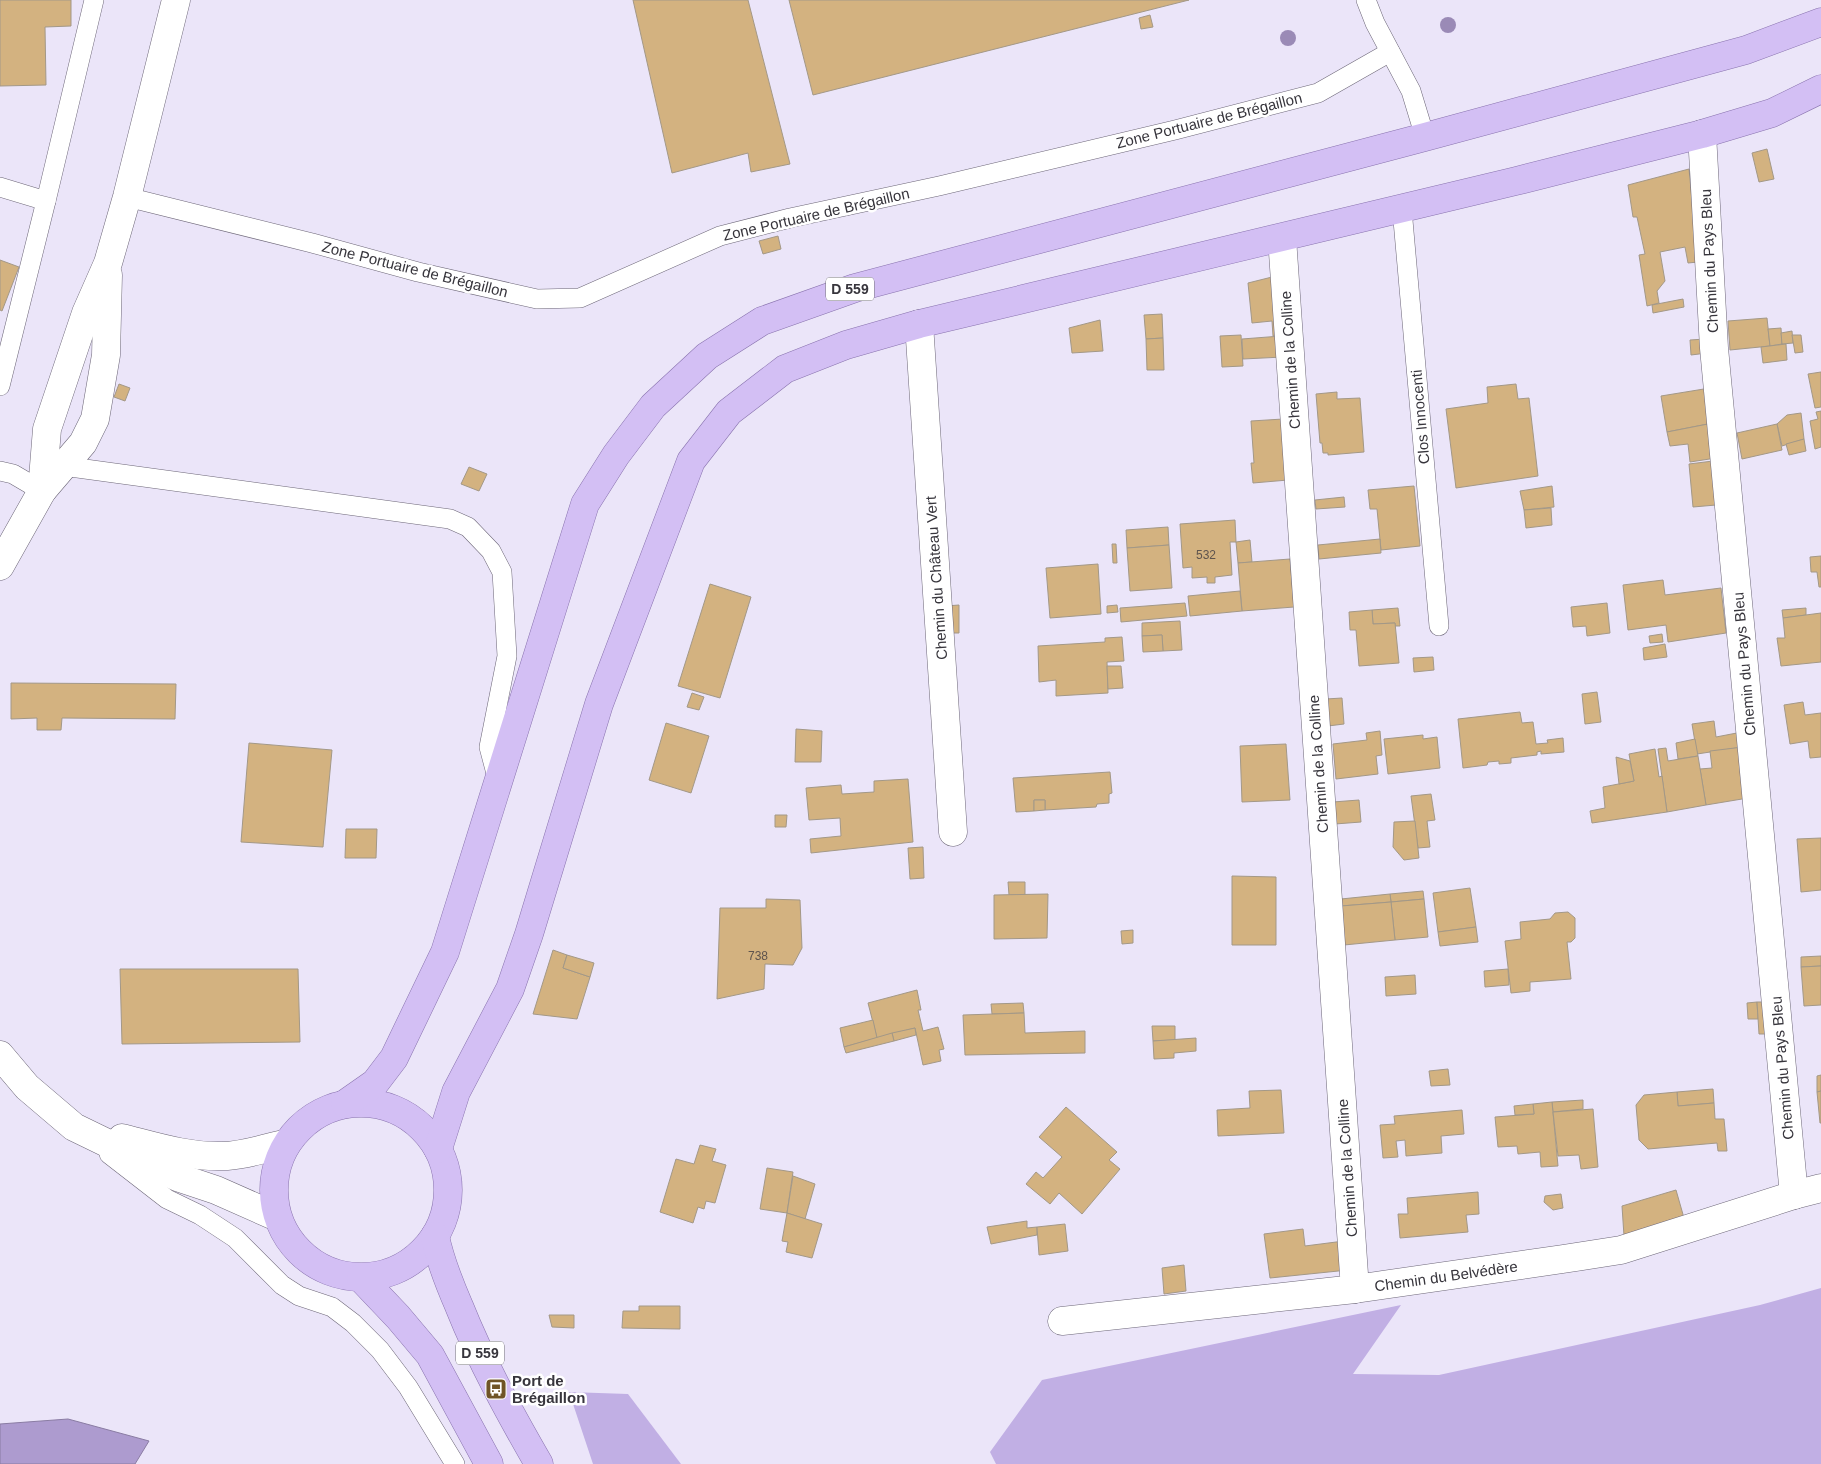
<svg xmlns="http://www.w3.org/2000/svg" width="1821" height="1464" font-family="Arial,sans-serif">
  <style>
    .forest { fill: #c1afe4 }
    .water { fill: #ad9bcf; stroke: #8a7ca3 }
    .building { fill: #d3b280; stroke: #a39887 }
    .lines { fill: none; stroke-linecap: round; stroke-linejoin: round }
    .service-casing { stroke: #6d6778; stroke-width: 20 }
    .minor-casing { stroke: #6d6778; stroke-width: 29 }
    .primary-casing { stroke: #8973ae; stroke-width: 29 }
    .service { stroke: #fff; stroke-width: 19 }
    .minor { stroke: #fff; stroke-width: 28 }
    .primary { stroke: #d3bff4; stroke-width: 28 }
    .tree { fill: #9a8ab6 }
    .labels { text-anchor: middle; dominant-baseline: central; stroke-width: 5; stroke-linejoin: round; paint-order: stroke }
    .number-label { font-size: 12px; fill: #5e544d }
    .shield { fill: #fff; stroke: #737276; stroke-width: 1 }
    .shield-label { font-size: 14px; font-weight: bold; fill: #37353c }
    .street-label { font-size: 15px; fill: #37353c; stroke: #fff }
    .poi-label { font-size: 15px; font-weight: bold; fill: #37353c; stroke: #fff; text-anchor: start }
  </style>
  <rect width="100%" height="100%" fill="#ebe5f9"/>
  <g class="forest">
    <polygon points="1821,1288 1821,1464 996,1464 990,1452 1042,1380 1401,1305 1353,1374 1439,1375 1760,1305"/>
    <polygon points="569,1392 628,1394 681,1464 593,1464"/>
  </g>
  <polygon class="water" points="68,1419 149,1441 135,1464 0,1464 0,1424"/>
  <g class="building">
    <polygon points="0,0 71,0 71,26 45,27 46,85 0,86"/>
    <polygon points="633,0 748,0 790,164 751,172 748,153 672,173"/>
    <polygon points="789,0 1189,0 813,95"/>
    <polygon points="1150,15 1153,27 1141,29 1139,18"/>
    <polygon points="1767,149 1774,179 1759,182 1752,153"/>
    <polygon points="1689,169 1698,262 1688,263 1685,247 1660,252 1665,281 1657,291 1659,303 1647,306 1639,255 1645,254 1637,217 1633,217 1628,185"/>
    <polygon points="778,236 781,249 763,254 759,241"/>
    <polygon points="0,260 19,267 2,311 0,310"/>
    <polygon points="1276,276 1281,336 1273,336 1272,321 1252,323 1248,283"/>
    <polygon points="1683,299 1684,307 1653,313 1652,305"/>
    <polygon points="1162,314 1163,338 1146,339 1144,315"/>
    <polygon points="1767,318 1770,346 1730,350 1728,321"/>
    <polygon points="1100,320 1103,351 1072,353 1069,328"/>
    <polygon points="1781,328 1782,344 1770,346 1768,329"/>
    <polygon points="1792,331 1793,343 1782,344 1781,333"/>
    <polygon points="1241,335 1243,366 1222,367 1220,336"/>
    <polygon points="1792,335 1801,335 1803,352 1795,353"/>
    <polygon points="1281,336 1283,357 1243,359 1242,339"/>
    <polygon points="1163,338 1164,370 1147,370 1146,339"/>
    <polygon points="1705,339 1707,353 1691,355 1690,340"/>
    <polygon points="1786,344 1787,360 1763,363 1761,347"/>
    <polygon points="1821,372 1821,407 1815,408 1808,374"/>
    <polygon points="119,384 130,388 125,401 114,397"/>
    <polygon points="1516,384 1518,399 1529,398 1538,476 1456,488 1446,409 1488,403 1487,387"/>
    <polygon points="1710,388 1713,423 1667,432 1661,396"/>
    <polygon points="1337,392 1337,399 1360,398 1364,452 1328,455 1328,453 1323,453 1322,443 1320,443 1316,394"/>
    <polygon points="1821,411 1821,447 1815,449 1810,421 1818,419 1816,412"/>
    <polygon points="1801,413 1804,439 1782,446 1777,424 1787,415"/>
    <polygon points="1283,419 1288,480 1253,483 1251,463 1254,463 1251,421"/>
    <polygon points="1713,423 1716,458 1690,462 1688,444 1670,446 1667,432"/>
    <polygon points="1777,424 1782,450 1742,459 1737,433"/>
    <polygon points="1804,439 1806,451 1789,455 1786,444"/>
    <polygon points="1713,461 1716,505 1693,507 1689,464"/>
    <polygon points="469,467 487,474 479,491 461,484"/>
    <polygon points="1414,486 1420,546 1381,550 1377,509 1370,509 1368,490"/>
    <polygon points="1552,486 1554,507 1524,510 1520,491"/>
    <polygon points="1344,497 1345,507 1316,509 1315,500"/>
    <polygon points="1551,508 1552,525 1526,528 1524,510"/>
    <polygon points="1235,520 1236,542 1230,542 1232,575 1215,577 1215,583 1207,583 1207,577 1192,578 1192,567 1183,568 1180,524"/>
    <polygon points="1168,527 1169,545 1127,548 1126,530"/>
    <polygon points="1380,539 1381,553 1319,559 1318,545"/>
    <polygon points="1250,540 1252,562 1238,563 1236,542"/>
    <polygon points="1112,544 1116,544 1117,563 1113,563"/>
    <polygon points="1169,545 1172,588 1130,591 1127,548"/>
    <polygon points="1821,556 1821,587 1819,587 1817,572 1811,572 1810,557"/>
    <polygon points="1290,559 1294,607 1242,611 1238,563"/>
    <polygon points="1098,564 1101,614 1050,618 1046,568"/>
    <polygon points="1663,580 1665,595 1721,588 1726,633 1668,642 1666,625 1628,630 1623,585"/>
    <polygon points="710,584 751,597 720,698 678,686"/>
    <polygon points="1240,591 1242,611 1190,616 1188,596"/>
    <polygon points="1185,603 1187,616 1121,622 1120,608"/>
    <polygon points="1607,603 1610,633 1587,636 1586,626 1573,627 1571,607"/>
    <polygon points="959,605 959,633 946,633 946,606"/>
    <polygon points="1117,605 1118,612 1107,613 1107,606"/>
    <polygon points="1398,608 1400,626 1395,626 1395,623 1373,624 1372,610"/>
    <polygon points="1806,608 1806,615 1783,618 1782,610"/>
    <polygon points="1372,610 1373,624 1395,623 1399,663 1359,666 1356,630 1350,630 1349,612"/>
    <polygon points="1821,613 1821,662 1781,666 1777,638 1785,638 1783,618"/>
    <polygon points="1180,621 1182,650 1163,651 1162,635 1142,636 1142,623"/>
    <polygon points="1662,634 1663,642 1650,643 1649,636"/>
    <polygon points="1162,635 1163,651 1143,652 1142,636"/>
    <polygon points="1122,637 1124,661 1107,662 1108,693 1056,696 1056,680 1039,682 1038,646 1105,642 1105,638"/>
    <polygon points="1665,644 1667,657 1644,660 1643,648"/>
    <polygon points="1433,657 1434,670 1414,672 1413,658"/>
    <polygon points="1107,666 1121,666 1123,688 1108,689"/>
    <polygon points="11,683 176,684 175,719 62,718 61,730 37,730 37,718 11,719"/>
    <polygon points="1597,692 1601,722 1585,724 1582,694"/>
    <polygon points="692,693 704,697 699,710 687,707"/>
    <polygon points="1342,698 1344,724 1328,726 1326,699"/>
    <polygon points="1803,702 1805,715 1821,713 1821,757 1810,758 1808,741 1790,744 1784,705"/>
    <polygon points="1520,712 1522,723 1533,722 1536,744 1548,743 1547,740 1563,738 1564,752 1541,754 1541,751 1537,752 1537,755 1511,758 1511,763 1499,764 1499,761 1488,762 1487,765 1463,768 1458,719"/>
    <polygon points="1714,721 1716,737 1742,732 1743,747 1697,754 1692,724"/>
    <polygon points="666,723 709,736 691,793 649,780"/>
    <polygon points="796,729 822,731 821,762 795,762"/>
    <polygon points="1380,731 1382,755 1376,756 1378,774 1336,779 1333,744 1367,740 1366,733"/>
    <polygon points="1423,735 1423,739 1437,737 1440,768 1388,774 1384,739"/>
    <polygon points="1695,739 1698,756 1678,759 1676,743"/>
    <polygon points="249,743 332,750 323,847 241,842"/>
    <polygon points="1286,744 1290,800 1242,802 1240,746"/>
    <polygon points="1743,747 1748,798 1706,805 1700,769 1712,768 1710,751"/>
    <polygon points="1666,748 1668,761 1698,756 1706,805 1667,812 1658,749"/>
    <polygon points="1655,749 1659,777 1662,776 1667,812 1592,823 1590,811 1605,808 1603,787 1634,781 1629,754"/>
    <polygon points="1616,757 1630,761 1634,781 1619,784"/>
    <polygon points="1110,772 1112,793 1109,794 1109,803 1097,804 1096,807 1045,810 1045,800 1034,800 1034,811 1016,812 1013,778"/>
    <polygon points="908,779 913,842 811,853 810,839 841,836 840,818 809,820 806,788 841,785 842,794 874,792 874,781"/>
    <polygon points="1431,794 1435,820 1427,821 1430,847 1418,848 1411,796"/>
    <polygon points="1034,800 1045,800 1045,810 1034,811"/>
    <polygon points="1359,800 1361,822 1335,824 1333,802"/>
    <polygon points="775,815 787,815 786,827 775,827"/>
    <polygon points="1415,821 1419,858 1404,860 1393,847 1394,822"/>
    <polygon points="346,829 377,829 376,858 345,858"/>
    <polygon points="1821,838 1821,890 1801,892 1797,839"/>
    <polygon points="923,847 924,878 910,879 908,848"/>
    <polygon points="1232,876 1276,877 1276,945 1232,945"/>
    <polygon points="1008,882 1025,882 1025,895 1009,895"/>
    <polygon points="1470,888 1476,927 1438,932 1433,893"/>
    <polygon points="1423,891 1424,899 1391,902 1390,894"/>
    <polygon points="1048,894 1047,938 994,939 994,895"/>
    <polygon points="1390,894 1391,902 1341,906 1341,899"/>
    <polygon points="766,899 800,900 802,948 793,965 765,964 764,989 717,999 720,908 766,908"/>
    <polygon points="1424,899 1428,937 1395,940 1391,902"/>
    <polygon points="1391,902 1395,940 1344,945 1341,906"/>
    <polygon points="1568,912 1575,918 1575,938 1571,942 1567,942 1571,979 1530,982 1530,991 1511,993 1505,941 1521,939 1520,922 1550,919 1555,913"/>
    <polygon points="1476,927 1478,942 1440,946 1438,932"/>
    <polygon points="1133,930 1133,943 1122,944 1121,931"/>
    <polygon points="553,950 567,955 563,968 590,977 577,1019 533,1014"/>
    <polygon points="567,955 594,963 590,977 563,968"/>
    <polygon points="1821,956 1821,966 1801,967 1801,957"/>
    <polygon points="1821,966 1821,1005 1804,1006 1801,967"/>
    <polygon points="120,969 298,969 300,1042 122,1044"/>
    <polygon points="1508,969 1509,985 1485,987 1484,971"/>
    <polygon points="1415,975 1416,994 1386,996 1385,977"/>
    <polygon points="917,990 921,1010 918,1010 923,1031 938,1027 944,1049 939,1050 941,1061 923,1065 915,1028 877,1038 868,1003"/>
    <polygon points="1757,1002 1758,1019 1748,1019 1747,1003"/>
    <polygon points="1757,1002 1768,1002 1771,1034 1759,1034"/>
    <polygon points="1023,1003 1024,1013 992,1014 991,1004"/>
    <polygon points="1024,1013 1025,1033 1085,1031 1085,1053 965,1055 963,1015"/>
    <polygon points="873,1020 877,1038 844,1047 840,1028"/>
    <polygon points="1152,1026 1175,1026 1175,1040 1153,1041"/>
    <polygon points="915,1028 916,1035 894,1041 892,1033"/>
    <polygon points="892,1033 894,1041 846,1053 844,1047"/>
    <polygon points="1196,1038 1196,1051 1174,1053 1174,1058 1154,1059 1153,1041"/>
    <polygon points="1448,1069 1450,1085 1431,1086 1429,1071"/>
    <polygon points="1821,1075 1821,1091 1817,1092 1817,1076"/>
    <polygon points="1713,1089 1714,1103 1678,1106 1677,1092"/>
    <polygon points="1281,1090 1284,1133 1218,1136 1217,1110 1250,1108 1249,1091"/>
    <polygon points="1821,1091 1821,1123 1820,1123 1817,1092"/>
    <polygon points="1677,1092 1678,1106 1714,1103 1715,1119 1724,1119 1727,1151 1718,1151 1717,1143 1648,1149 1639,1140 1636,1105 1644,1095"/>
    <polygon points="1583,1100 1583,1109 1553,1112 1552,1102"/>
    <polygon points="1552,1102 1558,1166 1541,1167 1540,1152 1518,1154 1517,1146 1498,1147 1495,1117 1534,1114 1533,1104"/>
    <polygon points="1533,1104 1534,1114 1515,1115 1514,1106"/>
    <polygon points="1066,1107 1117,1152 1109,1160 1120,1169 1082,1214 1059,1193 1050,1204 1026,1184 1036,1172 1043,1178 1062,1157 1039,1137"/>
    <polygon points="1593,1109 1598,1167 1581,1169 1579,1155 1558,1156 1553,1112"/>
    <polygon points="1462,1110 1464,1134 1441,1136 1442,1153 1406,1156 1405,1140 1396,1141 1398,1157 1383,1158 1380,1125 1395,1124 1394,1116"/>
    <polygon points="700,1145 716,1149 712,1161 726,1165 715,1203 706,1201 704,1209 698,1207 693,1223 660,1212 676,1159 694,1164"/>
    <polygon points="767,1168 793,1172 787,1213 760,1209"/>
    <polygon points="793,1176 815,1184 805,1219 787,1213"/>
    <polygon points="1676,1190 1684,1218 1624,1236 1622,1206"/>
    <polygon points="1478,1192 1479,1214 1466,1215 1468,1232 1400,1238 1398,1214 1408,1214 1407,1198"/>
    <polygon points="1561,1194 1563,1208 1553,1210 1544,1202 1545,1196"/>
    <polygon points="787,1213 822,1224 812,1258 786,1252 788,1242 782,1241"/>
    <polygon points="1027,1221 1027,1228 1037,1227 1037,1235 991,1244 987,1227"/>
    <polygon points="1065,1224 1068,1251 1039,1255 1037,1227"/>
    <polygon points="1303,1229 1305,1246 1344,1241 1348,1270 1270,1278 1264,1234"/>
    <polygon points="1184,1265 1186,1291 1164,1294 1162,1268"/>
    <polygon points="639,1306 680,1306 680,1329 622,1328 623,1311 639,1311"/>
    <polygon points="549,1315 574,1315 574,1328 552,1327"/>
  </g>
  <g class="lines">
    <g class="service-casing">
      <g id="service">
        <polyline points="1366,0 1375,23 1411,91 1425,137"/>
        <polyline points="0,187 46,201 0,386"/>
        <polyline points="127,197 312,243 418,272 537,299 580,298 720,236 790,218 939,186 1175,130 1318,93 1390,52"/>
        <polyline points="46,201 94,0"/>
        <polyline points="1402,209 1439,626"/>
        <polyline points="63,466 450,519 468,527 491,551 502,572 507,656 489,747 498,781"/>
        <polyline points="0,471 13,474 42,491"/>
        <polyline points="109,1154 167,1199 200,1215 235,1238 282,1285 299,1296 332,1307 353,1323 380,1350 408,1387 455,1464"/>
      </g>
    </g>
    <g class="minor-casing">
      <g id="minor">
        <polyline points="1702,134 1714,348 1794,1195"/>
        <polyline points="1282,238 1355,1289"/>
        <polyline points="919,324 953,832"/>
        <polyline points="42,491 47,429 86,313 108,263 127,197 176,0"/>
        <polyline points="0,566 42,491 83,443 95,419 106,355 108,275"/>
        <polyline points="0,1055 27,1087 74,1127 177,1177 216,1190 277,1217"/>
        <path d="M122,1138c32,8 66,19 100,18 21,0 44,-8 65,-13"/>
        <polyline points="1062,1321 1355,1289 1563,1259 1621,1250 1794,1195 1821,1188"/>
      </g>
    </g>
    <g class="primary-casing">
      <g id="primary">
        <circle cx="361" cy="1190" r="87"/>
        <polyline points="345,1104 375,1083 394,1058 445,952 585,504 616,455 653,406 707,356 762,321 855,288 1425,137 1746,50 1821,22"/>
        <polyline points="438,1149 456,1092 510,989 529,934 599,704 691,461 729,412 785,369 846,345 919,324 1516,181 1702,134 1772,113 1821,89"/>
        <path d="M435,1236c5,25 14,47 24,70 22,55 50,106 80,158"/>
        <polyline points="361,1278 398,1317 430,1355 489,1464"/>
      </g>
    </g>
    <use href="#service" class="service"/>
    <use href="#minor" class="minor"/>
    <use href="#primary" class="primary"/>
  </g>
  <g class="tree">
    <circle cx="1448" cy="25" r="8"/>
    <circle cx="1288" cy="38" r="8"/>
  </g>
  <defs>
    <g id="bus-square" transform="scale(1.125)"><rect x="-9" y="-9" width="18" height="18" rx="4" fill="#6f5426" stroke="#fff"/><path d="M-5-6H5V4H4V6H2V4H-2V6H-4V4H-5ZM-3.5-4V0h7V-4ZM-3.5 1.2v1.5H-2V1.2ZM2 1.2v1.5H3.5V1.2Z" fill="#fff"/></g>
  </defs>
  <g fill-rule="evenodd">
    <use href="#bus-square" x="496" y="1389"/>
  </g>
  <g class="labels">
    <g class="number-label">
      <text x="1206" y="555">532</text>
      <text x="758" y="956">738</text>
    </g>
    <g class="shield">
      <rect x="826" y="277.5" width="48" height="23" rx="4"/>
      <rect x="456" y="1341.5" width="48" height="23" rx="4"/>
    </g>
    <g class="shield-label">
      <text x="850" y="289">D 559</text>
      <text x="480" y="1353">D 559</text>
    </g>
    <g class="street-label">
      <text transform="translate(1209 120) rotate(-14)">Zone Portuaire de Brégaillon</text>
      <text transform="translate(816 214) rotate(-13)">Zone Portuaire de Brégaillon</text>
      <text transform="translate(1709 261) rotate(-93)">Chemin du Pays Bleu</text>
      <text transform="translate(415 269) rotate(14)">Zone Portuaire de Brégaillon</text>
      <text transform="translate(1290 360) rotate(-94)">Chemin de la Colline</text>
      <text transform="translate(1420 417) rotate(-95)">Clos Innocenti</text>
      <text transform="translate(936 578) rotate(-94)">Chemin du Château Vert</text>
      <text transform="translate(1744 664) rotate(-95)">Chemin du Pays Bleu</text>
      <text transform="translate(1318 764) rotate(-94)">Chemin de la Colline</text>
      <text transform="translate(1782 1068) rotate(-95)">Chemin du Pays Bleu</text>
      <text transform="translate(1347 1168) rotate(-94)">Chemin de la Colline</text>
      <text transform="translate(1446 1276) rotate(-8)">Chemin du Belvédère</text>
    </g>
    <g class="poi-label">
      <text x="512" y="1380">Port de<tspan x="512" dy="17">Brégaillon</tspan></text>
    </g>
  </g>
</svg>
